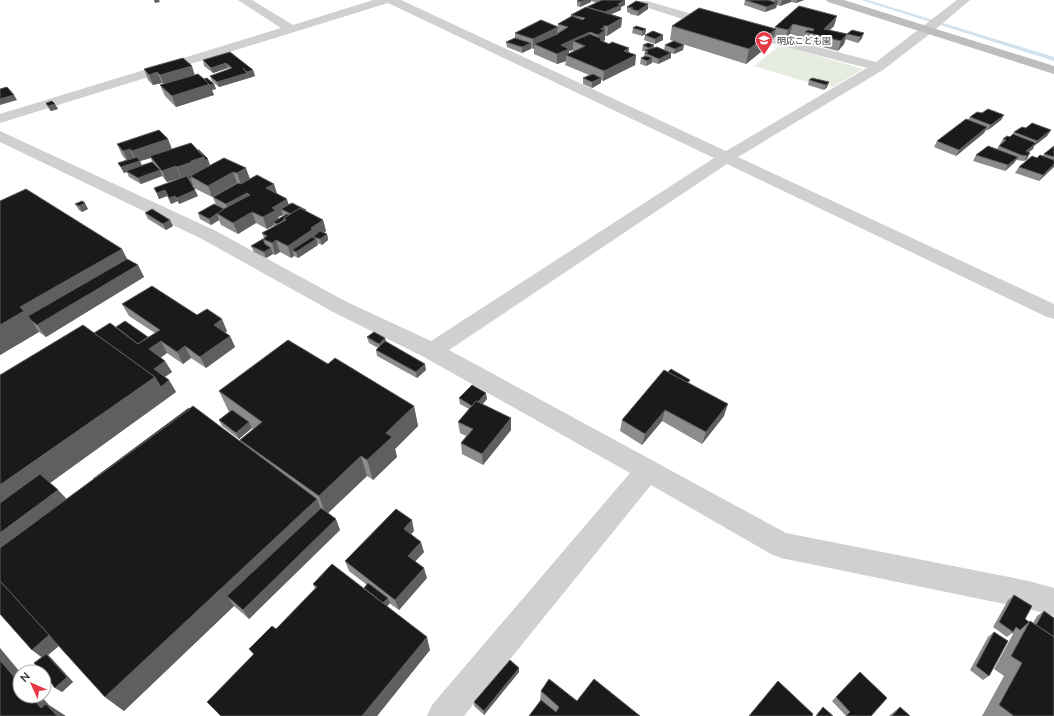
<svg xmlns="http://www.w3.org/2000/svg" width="1054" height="716" font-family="Mulish,'Noto Sans JP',sans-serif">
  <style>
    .green { fill: #e6ecdf }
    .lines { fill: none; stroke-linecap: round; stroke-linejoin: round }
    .stream { fill: #cfe2ee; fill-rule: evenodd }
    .street { fill: #d0d0d0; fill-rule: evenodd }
    .secondary { fill: #bdbdbd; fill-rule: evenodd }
    .wall { fill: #8c8c8c; fill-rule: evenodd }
    .shaded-wall { fill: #5f5f5f }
    .building { fill: #1a1a1a; stroke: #5f5f5f }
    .labels { text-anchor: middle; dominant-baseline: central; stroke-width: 4; stroke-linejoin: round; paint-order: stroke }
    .far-poi-label { font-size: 9px; fill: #333; stroke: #fff; text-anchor: start }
  </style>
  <rect width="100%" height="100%" fill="#fff"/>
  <polygon class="green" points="780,45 863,69 833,87 811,80 807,82 754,66"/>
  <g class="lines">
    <polygon class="stream" points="861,0 868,0 1054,57 1054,61"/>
    <polygon class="street" points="238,0 252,0 293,25 373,0 401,0 726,151 867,68 698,24 639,5 637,3 639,1 647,1 706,18 876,62 957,0 970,0 931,33 883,70 738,157 1054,304 1054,319 1047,317 727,164 449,350 786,533 1029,581 1054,588 1054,616 1029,609 781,558 771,554 651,485 464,716 427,716 432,705 630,473 424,357 333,312 202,239 0,142 0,131 216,231 347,302 431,341 714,158 388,3 0,123 0,114 281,28"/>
    <polygon class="secondary" points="826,0 844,0 1054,66 1054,74 828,2"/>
  </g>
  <g class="wall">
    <path d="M579,0h46v5l-4,2v3l-10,4 11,4 -1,9 -14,9h-2v4l-2,2 33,13 -1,10 -32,16 -2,-1v3l-9,5 -9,-4v-6l6,-3 -24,-10 1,-4 -9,3 -23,-10v-6l-1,1 -2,-1 -9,5 -15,-6 -1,-5 9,-4v-5l43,-6 -1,6 1,-9 13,-7v-2l26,-12 -6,-2v1l-11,5 -3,-1v-5zM573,50v1l-4,2v-2z"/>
    <polygon points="745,0 804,0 796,3 791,2 780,6 777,5 776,8 765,12 744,5"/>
    <polygon points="799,6 834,26 830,30 847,34 844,44 838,51 803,42 804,38 790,34 785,40 774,37 772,43 746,64 676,42 683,50 674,54 671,53 671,58 658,64 652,62 652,63 646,66 640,64 641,58 644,56 645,51 642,51 643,45 664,50 665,45 673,41 670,40 672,26 775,28 775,27"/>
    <polygon points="627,7 648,9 638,16 630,14 630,13 627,12"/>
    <polygon points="633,28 646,29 645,34 642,36 632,33"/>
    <polygon points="847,34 862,38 858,43 845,39"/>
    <polygon points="645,35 663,40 655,44 644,40"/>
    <polygon points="230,52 253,70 255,76 249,78 248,77 249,78 219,87 212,81 210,76 229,69 228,68 213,73 204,66 203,60"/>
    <polygon points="144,69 195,75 214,84 216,89 212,90 214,95 176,107 165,96 160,85 163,84 162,83 153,85 148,80"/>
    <polygon points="809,80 829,82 827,87 824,90 808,85"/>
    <polygon points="46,103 58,109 51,111 49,109"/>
    <polygon points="982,113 1004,115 1001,120 988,130 986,130 984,133 956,156 934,147 937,141 968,120 970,117"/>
    <polygon points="1026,128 1051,130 1047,136 1034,146 1033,149 1028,152 1030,153 1027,159 1024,161 1016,160 1014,163 1005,171 973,161 976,155 997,149 1003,139 1010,137 1012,135 1014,132"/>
    <path d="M168,139l4,10 38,16 -3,1 1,1 16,-9 26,21 24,5 3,9 12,11 17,6v1l17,9 3,11 -2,2 3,1 1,6 -6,5 -5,-2 1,2 -20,13 -4,-2 -3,2 -11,-6 -5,3 -2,-1 -7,4 -12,-6 -3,-6 13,-8 -2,-5 12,-7v-1l-7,4 -11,-6 -18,11 -17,-9 -2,-5 -8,5 -11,-6 -2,-6 18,-8 -3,-8 25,-14h-1l-25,14 -18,-9 -1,-3h-1l6,11 -19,8 -1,-3 -7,3 -4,-8 -8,3 -5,-11 27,-10 -14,4 -5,-6 -21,8 -12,-7 -2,-5 -3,1 -6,-10 8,-3 -4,-5 -5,-11zM151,158l1,4 -10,3 -2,-4zM188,176l2,5 2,4 -5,-8zM283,215l1,1 -5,3 -1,-2z"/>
    <polygon points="1054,146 1054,166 1039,181 1015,173 1019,167 1037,158 1043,156 1044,154"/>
    <polygon points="0,201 122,249 127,259 138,265 144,277 46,337 39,332 0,355"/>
    <polygon points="75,204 88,209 82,212 79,210"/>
    <polygon points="145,213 173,226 166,230 148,219"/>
    <polygon points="122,304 197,315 227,331 225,333 230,336 235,347 206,368 191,358 183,364 167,353 161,357 172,372 165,377 169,380 176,392 50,483 58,490 67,499 242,443 240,440 253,429 252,428 239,439 222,426 219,420 229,412 219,391 328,364 414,406 418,426 395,449 397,457 373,480 367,476 328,513 340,530 249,619 234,606 124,711 105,697 59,646 48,655 52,659 73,682 62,692 42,657 32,650 0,614 94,333 116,327 148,337 155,333 129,316"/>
    <polygon points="367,337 385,338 386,342 426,370 417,378 377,356 376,350 378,348 369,343"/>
    <polygon points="668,372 690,380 689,383 724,416 702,444 662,421 642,445 620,431 622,420"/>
    <polygon points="459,398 487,399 482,404 511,430 483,465 462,454 461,443 466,436 460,433 458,422 469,409 460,404"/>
    <polygon points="414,531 411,534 424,552 415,561 427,578 399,610 389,603 387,606 430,650 377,716 221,716 253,654 249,649 276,629 315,588 313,584 364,588 367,585 349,571 345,561"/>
    <polygon points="1014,595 1025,619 1029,622 1030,621 1033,623 1037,616 1044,611 1054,716 982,716 1004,676 994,669 1013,634 1012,633 1007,637 993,627 1008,600"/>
    <polygon points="994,632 989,676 983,680 970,670 988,637"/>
    <polygon points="519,668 519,672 484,715 474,706 474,702"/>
    <polygon points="860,672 871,716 845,716 846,716 832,701"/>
    <polygon points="541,691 577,701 640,716 529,716 540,701"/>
    <polygon points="900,707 910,716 889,716 890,715"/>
  </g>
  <g class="shaded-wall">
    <polygon points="154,0 159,0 160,2 155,3"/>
    <polygon points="585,0 591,0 591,2 580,7 581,2"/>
    <polygon points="625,0 625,5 621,7 621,10 605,17 605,12 618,4"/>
    <polygon points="775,0 778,0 776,8 765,12 767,7 774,4"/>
    <polygon points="782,0 791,0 791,2 780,6"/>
    <polygon points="797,0 804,0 796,3"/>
    <polygon points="648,4 648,9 638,16 638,11"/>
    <polygon points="837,16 834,26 823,36 824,29"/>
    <polygon points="622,18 621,27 607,36 608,26"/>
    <polygon points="793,24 790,34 785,40 788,30"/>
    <polygon points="558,27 557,37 534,44 534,48 533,49 533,39"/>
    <polygon points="605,27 605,40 597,45 598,35 601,29"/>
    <polygon points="646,29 645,34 642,36 643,31"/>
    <polygon points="776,29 772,43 746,64 749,49"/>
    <polygon points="590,32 590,42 573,41 573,50 569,51 569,56 566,55 566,61 557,64 557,54 561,45"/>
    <polygon points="864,33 862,38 858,43 860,37"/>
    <polygon points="847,34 844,44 838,51 841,41"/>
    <polygon points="663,35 663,40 655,44 655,39"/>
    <polygon points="531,43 531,49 522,53 522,47"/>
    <polygon points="654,45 653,50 649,53 649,48"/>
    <polygon points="684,45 683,50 674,54 675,49"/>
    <polygon points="629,48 628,59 624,51"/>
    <polygon points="671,53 671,58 658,64 659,59"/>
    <polygon points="636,55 635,65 603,81 604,71"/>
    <polygon points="652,58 652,63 646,66 647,61"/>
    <polygon points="226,63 228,68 213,73 211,68"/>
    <polygon points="192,66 195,76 164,85 160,75"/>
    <polygon points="253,70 255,76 249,78 247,72"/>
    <polygon points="157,72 162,83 153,85 149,75"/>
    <polygon points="247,73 249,78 219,87 217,82"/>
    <polygon points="601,78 601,83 592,88 592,82"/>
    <polygon points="829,82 827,87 824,90 826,85"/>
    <polygon points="210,84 214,84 216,89 212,90 214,95 176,107 172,96"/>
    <polygon points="14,95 17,100 0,105 0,99"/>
    <polygon points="55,104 58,109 51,111 48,106"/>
    <polygon points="1004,115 1001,120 988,130 991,125"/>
    <polygon points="987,127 984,133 956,156 959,150"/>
    <polygon points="1051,130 1047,136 1034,146 1033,149 1025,155 1026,151 1036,143 1037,141"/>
    <polygon points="168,139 172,150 150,156 151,158 140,161 142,167 126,171 127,172 124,173 121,167 137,162 132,151"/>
    <polygon points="130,149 135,160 128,162 123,151"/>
    <polygon points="1030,153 1027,159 1024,161 1027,156"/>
    <polygon points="204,157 208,159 210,165 207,166 208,168 196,172 196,173 182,179 177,167 191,161"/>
    <polygon points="1018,157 1014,163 1005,171 1008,165"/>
    <polygon points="1054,164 1054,167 1039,181 1043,175"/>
    <polygon points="176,166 181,178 167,182 162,171"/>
    <polygon points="246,168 250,179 241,185 237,173"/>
    <polygon points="160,170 162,176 141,184 138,178"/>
    <polygon points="233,172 237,183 212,197 208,186"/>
    <polygon points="190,179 191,179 193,185 192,185"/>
    <polygon points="274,184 277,195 266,188"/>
    <polygon points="165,190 167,196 159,199 157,193"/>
    <polygon points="195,190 198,196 179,204 177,198"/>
    <polygon points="247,193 251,204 230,215 226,204"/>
    <polygon points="175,196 178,201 171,204 169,198"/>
    <polygon points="287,199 290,210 281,209 283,215 278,217 280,221 273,222 274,225 267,229 263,217 272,208"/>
    <polygon points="85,203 88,209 82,212 79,206"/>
    <polygon points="252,212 256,223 238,234 233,223"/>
    <polygon points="217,214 219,220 211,225 209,219"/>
    <polygon points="170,220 173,226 166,230 163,224"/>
    <polygon points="323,220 326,231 316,238 313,237 314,240 316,239 318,245 298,258 296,252 292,250 294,256 291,258 288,246 311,228"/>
    <polygon points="327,234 328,240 322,245 320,239"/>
    <polygon points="276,240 280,252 275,255 272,243"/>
    <polygon points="271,248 273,254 266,258 264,252"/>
    <polygon points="122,249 132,269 138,265 144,277 46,337 37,325 31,320 39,332 0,355 0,325 20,307"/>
    <polygon points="222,319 227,331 219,337 214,325"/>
    <polygon points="230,336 235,347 206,368 200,357"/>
    <polygon points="385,338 387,344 381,350 379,344"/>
    <polygon points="161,341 167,353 156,361 142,350"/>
    <polygon points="185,346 191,358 183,364 177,352"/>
    <polygon points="165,361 172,372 160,380 154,369"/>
    <polygon points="425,364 426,370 417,378 416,372"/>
    <polygon points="155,377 169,380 176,392 0,519 0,485"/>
    <polygon points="486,393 487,399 475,413 474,407"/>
    <polygon points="728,404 724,416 702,444 706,432"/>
    <polygon points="414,406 418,426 395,449 397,457 373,480 367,460 386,433"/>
    <polygon points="665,410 662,421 642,445 645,434"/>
    <polygon points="511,418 511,430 483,465 482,454"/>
    <polygon points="249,422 252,428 239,439 236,433"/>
    <polygon points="361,456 367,476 326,515 319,496"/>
    <polygon points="58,490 68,501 0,552 0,533"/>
    <polygon points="317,499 325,519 227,596 234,606 124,711 105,697"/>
    <polygon points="336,519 340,530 249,619 243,610"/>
    <polygon points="412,520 414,531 406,539 404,529"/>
    <polygon points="421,542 424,552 411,566 408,556"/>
    <polygon points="424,568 427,578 399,610 395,600"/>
    <polygon points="388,598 390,603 382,612 380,607"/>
    <polygon points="51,634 62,643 48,655 52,659 73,682 62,692 55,688 44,659 32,650"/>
    <polygon points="427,637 430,650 377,716 362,716"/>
    <polygon points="0,648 20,672 20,684 0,660"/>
    <polygon points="519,668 519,672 484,715 484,711"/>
    <polygon points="31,696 41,696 49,705 66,716 53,716 41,708"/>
  </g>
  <g class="building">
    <polygon points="579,0 585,0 581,2 577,1"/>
    <polygon points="602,0 625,0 618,4 621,5 605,12 587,7"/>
    <polygon points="745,0 768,0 777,3 767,7"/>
    <polygon points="636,1 648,4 638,11 631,9 633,8 627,7"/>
    <polygon points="799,6 837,16 824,29 847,34 841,41 805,32 808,30 813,31 814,29 793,24 788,30 775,27"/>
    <polygon points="586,7 622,18 608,26 603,26 605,27 601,29 605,30 598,35 590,32 561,45 569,49 557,54 534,44 558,34 557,34 568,27 558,24 572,16 583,20 585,18 571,15"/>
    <polygon points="699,8 776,29 749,49 672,26"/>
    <polygon points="541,20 558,27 533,39 515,33"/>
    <polygon points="636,26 646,29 643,31 633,28"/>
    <polygon points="852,30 864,33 860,37 847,34"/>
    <polygon points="653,31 663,35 655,39 645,35"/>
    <polygon points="590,34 602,39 600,40 609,44 612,42 629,48 624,51 636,55 604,71 566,55 585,46 573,41"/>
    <polygon points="515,38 531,43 522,47 506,42"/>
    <polygon points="674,41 684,45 675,49 665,45"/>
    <polygon points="648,43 654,45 649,48 643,45"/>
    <polygon points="657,47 671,53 659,59 645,53 648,52 645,50"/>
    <polygon points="230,52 253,70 247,72 243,68 247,73 217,82 210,76 232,68 226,63 211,68 203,60"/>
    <polygon points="646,56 652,58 647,61 641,58"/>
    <polygon points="183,58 192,66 160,75 157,72 149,75 144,69"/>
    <polygon points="198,74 210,84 172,96 160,85"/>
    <polygon points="593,74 601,78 592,82 583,78"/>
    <polygon points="207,78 214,84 210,85 204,79"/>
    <polygon points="812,78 829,82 826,85 809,80"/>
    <polygon points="7,87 14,95 0,99 0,89"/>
    <polygon points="52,101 55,104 48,106 46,103"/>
    <polygon points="988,109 1004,115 991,125 970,117 977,112 982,113"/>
    <polygon points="966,119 987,127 959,150 937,141"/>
    <polygon points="1032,123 1051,130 1037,141 1014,132 1022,127 1026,128"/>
    <polygon points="159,130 168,139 132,151 130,149 123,151 117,144"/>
    <polygon points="1013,134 1036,143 1026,151 1030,153 1027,156 1021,155 999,146 1006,140 1003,139 1007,136 1010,137"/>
    <polygon points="191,143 204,157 191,161 192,162 177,167 176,166 162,171 150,156"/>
    <polygon points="988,146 1018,157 1008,165 976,155"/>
    <polygon points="1054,146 1054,157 1044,154"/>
    <polygon points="198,150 199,150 208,159 205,160 204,157"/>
    <polygon points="1040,155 1054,160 1054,164 1043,175 1019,167 1032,156 1037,158"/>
    <polygon points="137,157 140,161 121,167 118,163"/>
    <polygon points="224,158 246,168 237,173 233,172 208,186 190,176"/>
    <polygon points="152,162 160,170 138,178 126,171"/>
    <polygon points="194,174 190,176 191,179 190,179 188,176"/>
    <polygon points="257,175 274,184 266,188 287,199 272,208 276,210 263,217 252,212 233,223 216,213 250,195 247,193 226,204 213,197 238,183 241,184"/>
    <polygon points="187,176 195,190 177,198 175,196 169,198 165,190 157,193 154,188"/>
    <polygon points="26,189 122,249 20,307 24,311 0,325 0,201"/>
    <polygon points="82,201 85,203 79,206 75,204"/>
    <polygon points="292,203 306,210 304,210 300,208 291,214 281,209"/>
    <polygon points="214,204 224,209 209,219 198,213"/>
    <polygon points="300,208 323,220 311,228 313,229 288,246 276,240 272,243 263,239 267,236 262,233 286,220 284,218"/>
    <polygon points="152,209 170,220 163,224 145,213"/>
    <polygon points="287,214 289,215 284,218 284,220 277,224 273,222"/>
    <polygon points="320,231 327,234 320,239 313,237"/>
    <polygon points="312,237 316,239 296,252 292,250"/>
    <polygon points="263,239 265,244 271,248 264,252 251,246"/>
    <polygon points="127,259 138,265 37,325 31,320 28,316"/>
    <polygon points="152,286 197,315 207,309 222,319 214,325 230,336 200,357 185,346 177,352 161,341 149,349 165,361 154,369 169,380 161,387 155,377 94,333 110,323 138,344 160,330 122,304"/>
    <polygon points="125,321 148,337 138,344 116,327"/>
    <polygon points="83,325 155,377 0,485 0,375"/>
    <polygon points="374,332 385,338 379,344 367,337"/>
    <polygon points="288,340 328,364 335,358 414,406 386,433 392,437 367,460 361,456 319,496 240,440 262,422 219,391"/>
    <polygon points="385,341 425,364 416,372 376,350"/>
    <polygon points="671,369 690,380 687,383 668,372"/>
    <polygon points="664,370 728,404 706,432 665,410 645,434 622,420"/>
    <polygon points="472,385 486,393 478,402 476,401 472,406 459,398"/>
    <polygon points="476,401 511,418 482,454 461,443 473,429 458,422"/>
    <polygon points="193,406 317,499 105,697 0,581 0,548"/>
    <polygon points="189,408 190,409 94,479 93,479"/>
    <polygon points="232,410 249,422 236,433 219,420"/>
    <polygon points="40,474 58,490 0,533 0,503"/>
    <polygon points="321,508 336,519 243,610 227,596"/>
    <polygon points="396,509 412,520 404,529 421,542 408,556 424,568 395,600 345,561"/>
    <polygon points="332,564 427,637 362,716 221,716 207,702 254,654 249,649 272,626 276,629 317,587 313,584"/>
    <polygon points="0,581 49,635 32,650 0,614"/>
    <polygon points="368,583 388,598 383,603 364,588"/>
    <polygon points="1014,595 1032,606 1025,619 1029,622 1020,630 1016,627 1013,632 999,622"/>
    <polygon points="1044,611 1054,618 1054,637 1036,625"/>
    <polygon points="1030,621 1054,637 1054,716 1014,716 999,705 1022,663 1011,656"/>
    <polygon points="994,632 1008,641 989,676 976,666"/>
    <polygon points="46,654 67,677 55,688 44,674 44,672 42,672 34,663"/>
    <polygon points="0,660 20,684 20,696 31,696 41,708 46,704 57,716 0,716"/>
    <polygon points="510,660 519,668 484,711 474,702"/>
    <polygon points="860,672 887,698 871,716 846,716 850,712 836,697"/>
    <polygon points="549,679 577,701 594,679 640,716 529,716 541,700 556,712 559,707 541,691"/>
    <polygon points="778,681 813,714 812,716 749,716"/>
    <polygon points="823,707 833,716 816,716"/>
    <polygon points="900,707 910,716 892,716"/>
  </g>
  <defs>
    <g id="school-pin" transform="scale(0.9)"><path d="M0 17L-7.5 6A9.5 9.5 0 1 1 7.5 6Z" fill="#e63946" stroke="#fff"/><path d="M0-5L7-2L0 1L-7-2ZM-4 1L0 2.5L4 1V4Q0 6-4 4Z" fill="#fff"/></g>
  </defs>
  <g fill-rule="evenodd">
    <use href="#school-pin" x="764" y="40"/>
  </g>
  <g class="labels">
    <g class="far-poi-label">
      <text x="777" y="40">明応こども園</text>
    </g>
  </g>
  <g transform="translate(32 684) rotate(315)"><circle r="19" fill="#ffffff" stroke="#adadad"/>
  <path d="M0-3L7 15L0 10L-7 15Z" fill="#e63946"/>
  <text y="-6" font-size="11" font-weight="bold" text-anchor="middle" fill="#333333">N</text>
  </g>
</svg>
